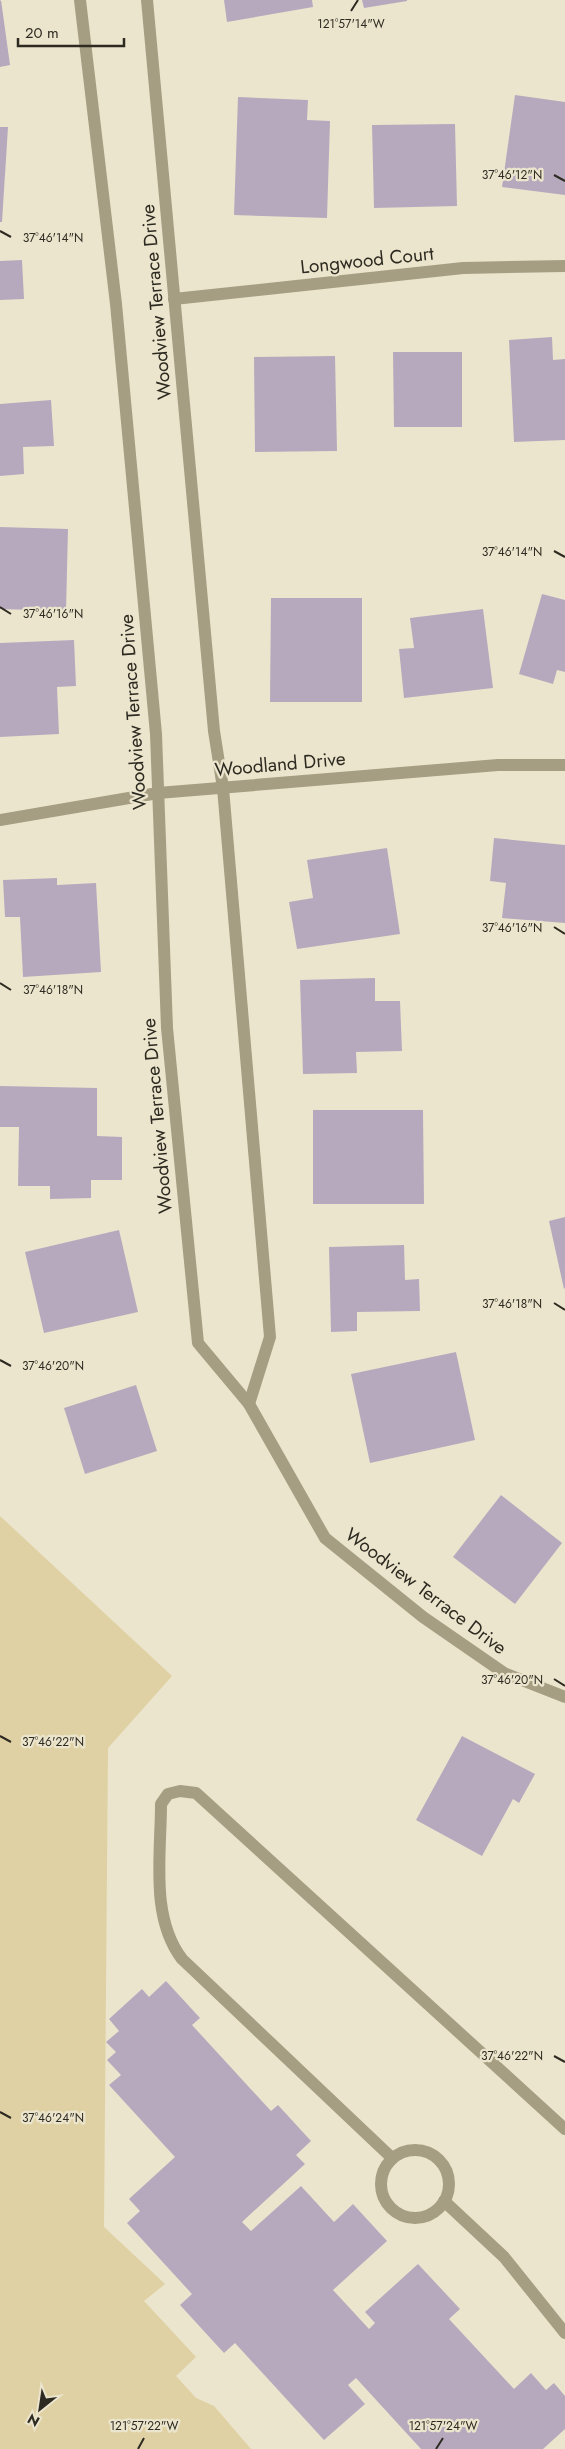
<svg xmlns="http://www.w3.org/2000/svg" width="565" height="2449" font-family="Jost,sans-serif">
  <style>
    .green { fill: #dfd1a3 }
    .building { fill: #b6a9be }
    .lines { fill: none; stroke-linecap: round; stroke-linejoin: round }
    .service { stroke: #a69e83; stroke-width: 12 }
    .minor { stroke: #a69e83; stroke-width: 12 }
    .tertiary { stroke: #a69e83; stroke-width: 12 }
    .ticks { fill: none; stroke: #2d2a21; stroke-width: 2 }
    .labels { text-anchor: middle; dominant-baseline: central; stroke-width: 4.5; stroke-linejoin: round; paint-order: stroke }
    .street-label { font-size: 19px; fill: #2d2a21; stroke: #ece5cd }
    .ticks-label { font-size: 12px; text-anchor: middle; fill: #2d2a21; stroke: #ece5cd; stroke-width: 4.5; stroke-linejoin: round; paint-order: stroke }
  </style>
  <rect width="100%" height="100%" fill="#ece5cd"/>
  <polygon class="green" points="0,1516 172,1676 108,1748 104,2227 165,2284 144,2301 196,2357 176,2376 196,2398 214,2406 251,2449 0,2449"/>
  <g class="building">
    <polygon points="1,0 10,65 0,67 0,1"/>
    <polygon points="224,0 312,0 313,7 227,22"/>
    <polygon points="362,0 407,0 407,1 364,8"/>
    <polygon points="515,95 565,102 565,195 502,187"/>
    <polygon points="238,97 308,100 307,120 330,121 327,218 234,215"/>
    <polygon points="455,124 457,206 374,208 372,125"/>
    <polygon points="0,127 8,127 2,222 0,222"/>
    <polygon points="22,260 24,299 0,300 0,261"/>
    <polygon points="552,337 553,360 565,359 565,440 514,442 509,340"/>
    <polygon points="393,352 462,352 462,427 394,427"/>
    <polygon points="335,356 337,451 255,452 254,357"/>
    <polygon points="51,400 54,446 23,447 24,474 0,476 0,404"/>
    <polygon points="0,527 68,529 66,611 0,609"/>
    <polygon points="542,594 565,600 565,672 557,670 553,684 519,674"/>
    <polygon points="271,598 362,598 362,702 270,702"/>
    <polygon points="483,609 493,688 404,698 399,649 414,648 410,618"/>
    <polygon points="74,640 76,686 57,687 59,734 0,737 0,643"/>
    <polygon points="494,838 565,845 565,923 502,918 506,883 490,881"/>
    <polygon points="387,848 400,934 297,949 289,902 313,898 307,860"/>
    <polygon points="57,878 57,885 96,883 101,972 23,977 20,917 5,917 3,880"/>
    <polygon points="375,978 375,1001 400,1001 402,1051 356,1052 357,1073 303,1074 300,980"/>
    <polygon points="0,1086 97,1088 97,1136 122,1137 122,1180 91,1180 91,1198 50,1199 50,1186 18,1186 19,1127 0,1127"/>
    <polygon points="313,1110 423,1110 424,1204 313,1204"/>
    <polygon points="565,1217 565,1288 564,1289 549,1221"/>
    <polygon points="119,1230 138,1312 44,1333 25,1252"/>
    <polygon points="404,1245 405,1280 419,1279 420,1311 357,1312 357,1331 331,1332 329,1247"/>
    <polygon points="456,1352 475,1440 370,1463 351,1374"/>
    <polygon points="136,1385 157,1451 85,1474 64,1408"/>
    <polygon points="501,1495 562,1543 515,1604 453,1557"/>
    <polygon points="462,1736 535,1774 519,1803 513,1799 482,1856 416,1820"/>
    <polygon points="166,1981 200,2018 192,2025 271,2111 278,2105 311,2141 296,2155 305,2164 242,2222 251,2231 301,2186 334,2222 353,2204 387,2241 333,2290 369,2329 375,2323 365,2312 418,2264 460,2309 449,2319 514,2389 531,2373 546,2390 554,2383 565,2396 565,2429 543,2449 421,2449 356,2378 348,2385 365,2404 324,2440 235,2343 224,2353 180,2305 192,2294 127,2223 140,2211 129,2199 175,2157 109,2085 121,2075 107,2060 116,2052 106,2042 119,2031 109,2019 142,1989 149,1997"/>
  </g>
  <g class="lines">
    <g class="service">
      <circle cx="415" cy="2184" r="34"/>
      <path d="M392,2158l-210,-199c-32,-42 -21,-104 -21,-155l7,-10 12,-3 16,2 369,336"/>
      <polyline points="444,2201 504,2257 565,2333"/>
    </g>
    <g class="minor">
      <polyline points="80,0 116,304 156,734 167,1028 198,1343 249,1404 325,1538 423,1617 504,1673 565,1697"/>
      <polyline points="147,0 214,731 223,788 270,1337 249,1404"/>
      <polyline points="174,299 463,268 565,266"/>
    </g>
    <polyline class="tertiary" points="0,820 158,793 498,765 565,765"/>
  </g>
  <path class="ticks" d="M351,11l7,-11M554,175l11,6M0,231l11,6M554,551l11,6M0,607l11,7M554,927l11,7M0,983l11,7M554,1303l11,7M0,1360l11,6M554,1679l11,7M0,1736l11,6M554,2056l11,6M0,2112l11,6M138,2449l6,-11M436,2449l7,-11"/>
  <g class="labels">
    <g class="street-label">
      <text transform="translate(367 260) rotate(-6)">Longwood Court</text>
      <text transform="translate(156 302) rotate(-95)">Woodview Terrace Drive</text>
      <text transform="translate(133 712) rotate(-94)">Woodview Terrace Drive</text>
      <text transform="translate(280 764) rotate(-5)">Woodland Drive</text>
      <text transform="translate(157 1116) rotate(-95)">Woodview Terrace Drive</text>
      <text transform="translate(426 1591) rotate(37)">Woodview Terrace Drive</text>
    </g>
  </g>
  <g class="ticks-label">
    <text x="351" y="28">121°57'14"W</text>
    <text x="512" y="179">37°46'12"N</text>
    <text x="53" y="242">37°46'14"N</text>
    <text x="512" y="556">37°46'14"N</text>
    <text x="53" y="618">37°46'16"N</text>
    <text x="512" y="932">37°46'16"N</text>
    <text x="53" y="994">37°46'18"N</text>
    <text x="512" y="1308">37°46'18"N</text>
    <text x="53" y="1370">37°46'20"N</text>
    <text x="512" y="1684">37°46'20"N</text>
    <text x="53" y="1746">37°46'22"N</text>
    <text x="512" y="2060">37°46'22"N</text>
    <text x="53" y="2122">37°46'24"N</text>
    <text x="144" y="2430">121°57'22"W</text>
    <text x="443" y="2430">121°57'24"W</text>
  </g>
  <g transform="translate(40 2409) rotate(210)" stroke="#ece5cd" stroke-width="4" paint-order="stroke">
  <path d="M0-4L9 19L0 12L-9 19Z" fill="#2d2a21"/>
  <text y="-8" font-size="14" font-weight="bold" text-anchor="middle" fill="#2d2a21">N</text>
  </g>
  <path d="M18 38v8h106v-8" fill="none" stroke="#2d2a21" stroke-width="2.5"/>
  <text x="25" y="38" font-size="15" fill="#2d2a21" stroke="#ece5cd" stroke-width="4" paint-order="stroke">20 m</text>
</svg>
